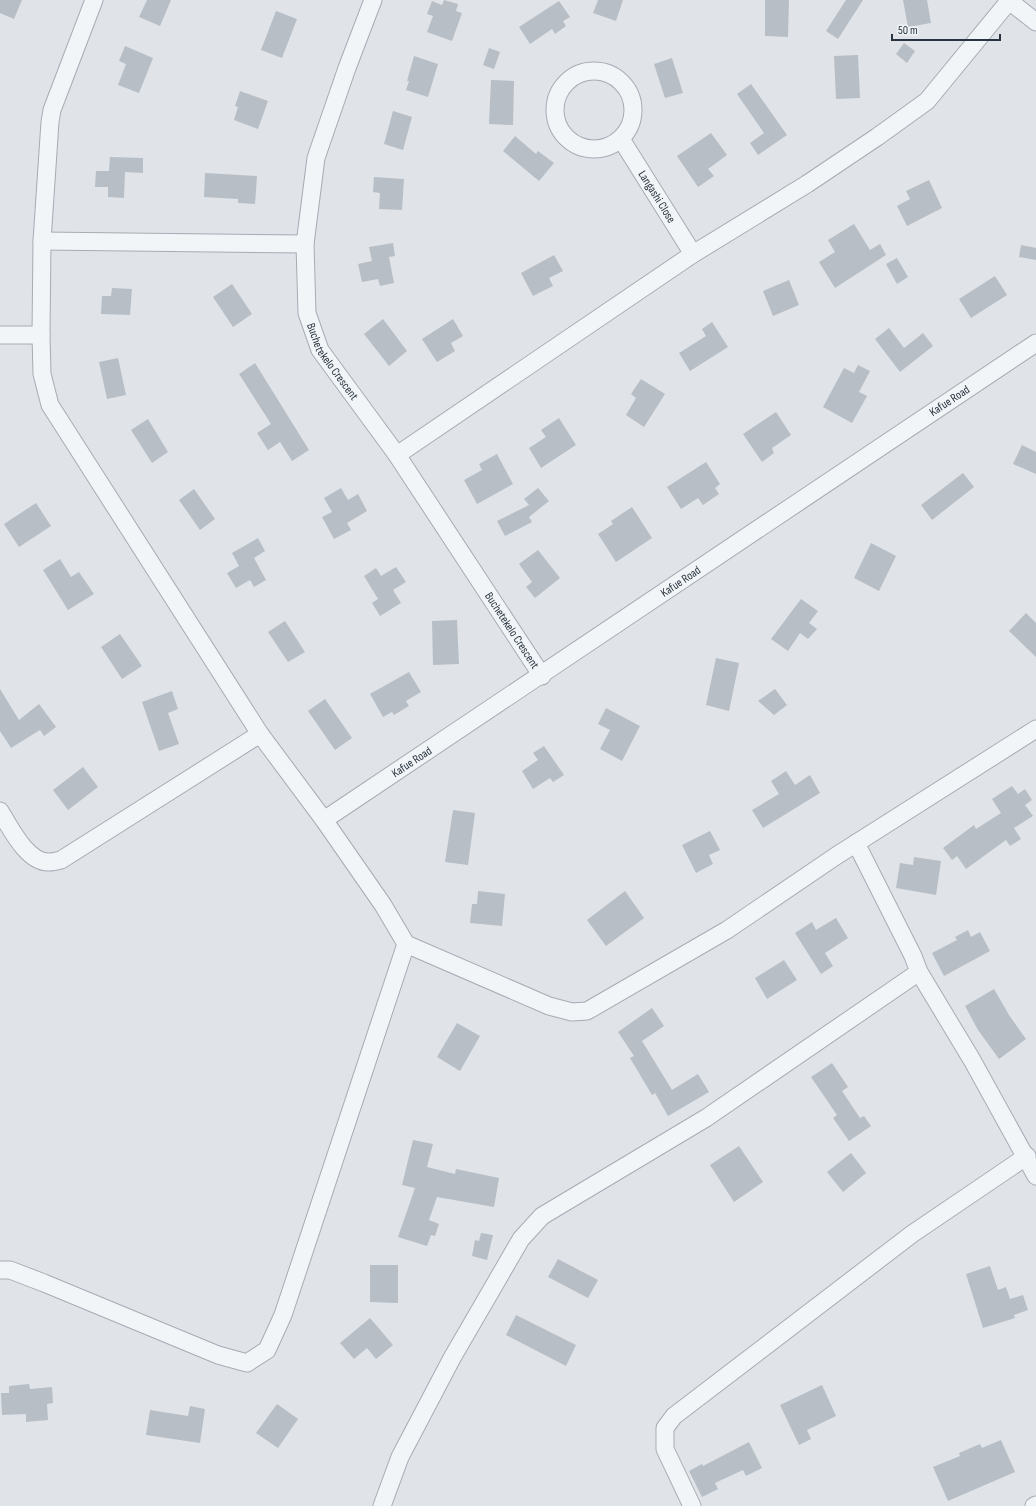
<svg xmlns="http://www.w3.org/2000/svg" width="1036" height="1506" font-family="'Sofia Sans Condensed',sans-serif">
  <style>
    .building { fill: #b7bec5 }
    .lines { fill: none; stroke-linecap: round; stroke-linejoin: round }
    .minor-casing { stroke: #a5acb3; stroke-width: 19 }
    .minor { stroke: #f2f5f7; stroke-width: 17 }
    .labels { text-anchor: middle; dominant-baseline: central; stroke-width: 3; stroke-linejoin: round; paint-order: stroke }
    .street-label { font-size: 12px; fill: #293440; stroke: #eff3f6 }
  </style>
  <rect width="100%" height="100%" fill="#e0e4e9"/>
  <g class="building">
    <polygon points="0,0 22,0 14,19 0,13"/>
    <polygon points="147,0 171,0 160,26 139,17"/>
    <polygon points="444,0 458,4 456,11 462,13 452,41 427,32 433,16 427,14 432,1 442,5"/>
    <polygon points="598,0 623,0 616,21 593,13"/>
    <polygon points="765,0 789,0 788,37 765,36"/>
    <polygon points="846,0 863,0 838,39 826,31"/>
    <polygon points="903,0 927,0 931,23 908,27"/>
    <polygon points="559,1 570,17 563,21 566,26 555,34 552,29 530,44 519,27"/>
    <polygon points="276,11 297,19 282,58 261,50"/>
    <polygon points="904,43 915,51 907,63 896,54"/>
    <polygon points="125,46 153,58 139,93 118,85 126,64 119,61"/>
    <polygon points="489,48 500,52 494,69 483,65"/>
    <polygon points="858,55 860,98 836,99 834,56"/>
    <polygon points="414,56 438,64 428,97 406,90 409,81 407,81"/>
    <polygon points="672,58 683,93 665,98 654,64"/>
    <polygon points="491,80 514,81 513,125 489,124"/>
    <polygon points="751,84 787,135 758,155 750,143 764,133 737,94"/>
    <polygon points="240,91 268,101 258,129 234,120 238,107 235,106"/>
    <polygon points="393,111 412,117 403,150 384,144"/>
    <polygon points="711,133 727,155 708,169 714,176 698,187 677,156"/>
    <polygon points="515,136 536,154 538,151 554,163 539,181 503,151"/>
    <polygon points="110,157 143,158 143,173 125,172 124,198 108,197 108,187 95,187 96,171 109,171"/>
    <polygon points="205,173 257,176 255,204 238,203 238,199 204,197"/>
    <polygon points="374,177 404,179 402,210 379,209 380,193 373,192"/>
    <polygon points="929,180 942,208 907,226 897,206 910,199 906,191"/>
    <polygon points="854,224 870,250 880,244 886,255 835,288 819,262 835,252 828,240"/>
    <polygon points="393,243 395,256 389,257 394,283 380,286 378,279 362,282 358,264 372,261 369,247"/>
    <polygon points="1021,245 1036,248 1036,260 1019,257"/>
    <polygon points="554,255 563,271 549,278 553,286 533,296 521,273"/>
    <polygon points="897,258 908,277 897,284 886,264"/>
    <polygon points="995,276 1007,295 971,318 959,299"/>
    <polygon points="789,280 799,305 773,316 763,291"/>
    <polygon points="232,284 252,314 233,327 213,297"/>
    <polygon points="112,288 132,289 130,315 101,314 102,296 111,296"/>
    <polygon points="383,319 407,351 389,366 364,334"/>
    <polygon points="453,319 463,336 451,343 455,351 437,362 422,339"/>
    <polygon points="712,322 728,347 690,371 679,353 706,336 702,329"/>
    <polygon points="889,328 904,348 923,333 933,346 900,372 875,339"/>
    <polygon points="118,358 126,395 107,399 99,362"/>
    <polygon points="255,363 309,450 292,461 280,442 268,450 257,433 271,424 239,374"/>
    <polygon points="858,365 870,371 859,392 867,396 852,423 823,407 844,368 854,373"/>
    <polygon points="641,379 665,394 644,427 626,415 636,398 631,394"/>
    <polygon points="776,412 791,435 772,448 774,453 762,462 743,434"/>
    <polygon points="559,418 576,445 541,468 529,448 546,437 541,430"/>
    <polygon points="148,419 168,452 152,463 131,430"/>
    <polygon points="1022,445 1036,452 1036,474 1013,464"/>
    <polygon points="497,454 513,484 477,504 464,480 482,470 479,464"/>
    <polygon points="706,462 720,484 715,488 719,494 703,505 698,498 681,509 667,487"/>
    <polygon points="963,473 974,487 932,520 921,505"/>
    <polygon points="341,488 348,500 358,494 367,511 347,523 351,530 334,539 322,517 332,512 324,498"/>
    <polygon points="538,488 549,501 529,517 532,522 505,536 497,521 529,505 524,499"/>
    <polygon points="194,489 215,519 200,530 179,500"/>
    <polygon points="36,503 51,526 19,547 4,524"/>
    <polygon points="632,507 652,538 616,562 598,534 613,524 611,521"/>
    <polygon points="258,538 265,551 254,558 266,580 254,587 250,580 236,588 227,573 239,566 232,553"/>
    <polygon points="871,543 896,556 879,591 854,578"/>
    <polygon points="538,550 560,578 535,598 526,587 532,582 519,564"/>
    <polygon points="60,559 71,577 79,572 94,594 68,610 43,570"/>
    <polygon points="396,567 406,582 393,590 401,603 380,616 372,603 378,599 364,576 376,568 381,576"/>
    <polygon points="801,599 818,611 809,623 817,629 808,639 800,633 788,651 771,639"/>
    <polygon points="1026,613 1036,623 1036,657 1009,631"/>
    <polygon points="457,620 459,664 433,665 432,621"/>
    <polygon points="285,621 305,652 288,662 268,632"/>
    <polygon points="120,634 142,666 122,679 101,647"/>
    <polygon points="716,658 739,663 729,711 706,705"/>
    <polygon points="409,672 421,692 406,701 409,706 394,715 392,712 383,717 370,694"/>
    <polygon points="0,689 19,720 39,704 56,727 44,736 40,730 11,748 0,731"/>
    <polygon points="775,689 787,705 774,715 758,701"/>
    <polygon points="172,691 178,709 168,713 179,744 159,751 142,702"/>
    <polygon points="325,699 352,738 335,750 308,711"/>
    <polygon points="606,708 640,726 622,761 600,749 610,730 598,724"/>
    <polygon points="544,746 564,775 553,782 550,778 533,789 522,771 538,760 533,753"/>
    <polygon points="83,767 98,787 68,810 53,790"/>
    <polygon points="786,771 795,785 810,775 820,793 763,828 752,810 779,794 771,781"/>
    <polygon points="1012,786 1018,794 1025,789 1032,800 1025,805 1033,816 1014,828 1021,839 1010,846 1006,840 966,869 957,856 952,860 943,848 974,825 976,829 1001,813 992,799"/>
    <polygon points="453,810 475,813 468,865 445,862"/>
    <polygon points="710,831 720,850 709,855 713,864 696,873 682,845"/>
    <polygon points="914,857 941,861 936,895 896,888 900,863 913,865"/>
    <polygon points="478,891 505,894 502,926 470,923 472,904 477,904"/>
    <polygon points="625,891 644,918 606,946 587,920"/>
    <polygon points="836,918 848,938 825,953 833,966 821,974 795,933 812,922 816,930"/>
    <polygon points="968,930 971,937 980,932 990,951 944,976 932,953 957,940 955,937"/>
    <polygon points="784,960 797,980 767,999 755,978"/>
    <polygon points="994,989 1009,1015 1026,1039 999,1059 978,1030 965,1006"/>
    <polygon points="652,1008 664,1026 642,1041 672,1090 698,1074 709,1092 668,1116 655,1093 652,1095 630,1058 634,1056 618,1032"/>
    <polygon points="457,1023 480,1036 460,1071 437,1057"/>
    <polygon points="832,1063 848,1087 842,1091 860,1118 864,1116 871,1126 849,1141 833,1118 837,1115 811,1077"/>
    <polygon points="413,1140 433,1144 427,1167 455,1174 456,1169 499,1178 494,1207 437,1197 429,1220 439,1224 435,1236 431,1235 427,1246 398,1237 415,1188 402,1185"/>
    <polygon points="739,1146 763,1182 734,1202 710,1165"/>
    <polygon points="851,1153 866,1173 843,1192 827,1172"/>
    <polygon points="481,1233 493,1235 487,1260 472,1256 475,1240 479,1241"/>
    <polygon points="558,1259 598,1280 588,1298 548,1277"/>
    <polygon points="370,1265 398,1265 398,1303 370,1302"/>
    <polygon points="990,1266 998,1290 1006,1287 1010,1299 1023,1295 1028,1310 1014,1315 1015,1318 983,1328 966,1274"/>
    <polygon points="516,1315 576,1345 566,1366 506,1335"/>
    <polygon points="370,1318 393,1345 376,1359 367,1348 354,1359 340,1343"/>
    <polygon points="29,1384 30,1389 52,1387 53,1403 47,1404 48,1420 26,1422 26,1414 2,1415 1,1393 9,1393 9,1386"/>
    <polygon points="822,1385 836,1416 807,1430 811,1439 799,1445 780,1405"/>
    <polygon points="277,1404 298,1419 278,1448 256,1433"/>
    <polygon points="190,1406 205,1409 200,1443 146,1435 150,1410 188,1416"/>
    <polygon points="1001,1440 1015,1472 948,1501 933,1467 960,1456 959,1453 980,1444 982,1448"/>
    <polygon points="749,1442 762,1468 746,1476 743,1470 715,1483 718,1489 702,1497 689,1471 702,1464 703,1466"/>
  </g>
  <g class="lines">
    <g class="minor-casing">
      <g id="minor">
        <polyline points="94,0 52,110 50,122 42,241 41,335 42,374 50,405 260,734 324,820 383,905 406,944 549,1006 572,1012 587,1011 727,930 836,856 1036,729"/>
        <path id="s1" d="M373,0l-26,68 -31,90 -11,86 2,69 13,37 77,105 145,221"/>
        <polyline points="1008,0 1036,22"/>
        <circle cx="594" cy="110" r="39"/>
        <path id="s2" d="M621,139l72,115"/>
        <polyline points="42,241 305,244"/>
        <polyline points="0,335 41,335"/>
        <polyline points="397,455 693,254 807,184 877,137 927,101 1009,1"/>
        <path d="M0,811c10,16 27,52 49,51 4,0 8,-1 12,-2l199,-126"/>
        <path id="s3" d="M324,820c239,-158 474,-319 712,-477"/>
        <polyline points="919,972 972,1060 1036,1176"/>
        <polyline points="0,1270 10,1270 44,1283 218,1355 247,1363 267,1350 283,1315 406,944"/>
        <polyline points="382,1506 400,1457 452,1358 521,1239 542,1216 706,1118 919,972 913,956 856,843"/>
        <polyline points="692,1506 665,1449 665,1428 674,1416 912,1234 1027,1156"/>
        <polyline points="1034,1506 1036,1505"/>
      </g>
    </g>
    <use href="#minor" class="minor"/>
  </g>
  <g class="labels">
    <g class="street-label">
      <text stroke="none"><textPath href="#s2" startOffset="68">Langashi Close</textPath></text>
      <text stroke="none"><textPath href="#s1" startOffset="379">Buchetekelo Crescent</textPath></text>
      <text stroke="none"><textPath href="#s3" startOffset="753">Kafue Road</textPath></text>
      <text stroke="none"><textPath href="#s3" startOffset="429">Kafue Road</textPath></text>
      <text stroke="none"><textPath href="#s1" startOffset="703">Buchetekelo Crescent</textPath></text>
      <text stroke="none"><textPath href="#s3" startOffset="105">Kafue Road</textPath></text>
    </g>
  </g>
  <path d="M892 34v6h108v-6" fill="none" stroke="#293440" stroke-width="2"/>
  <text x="898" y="34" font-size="12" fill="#293440" stroke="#eff3f6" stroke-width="3" paint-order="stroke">50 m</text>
</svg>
